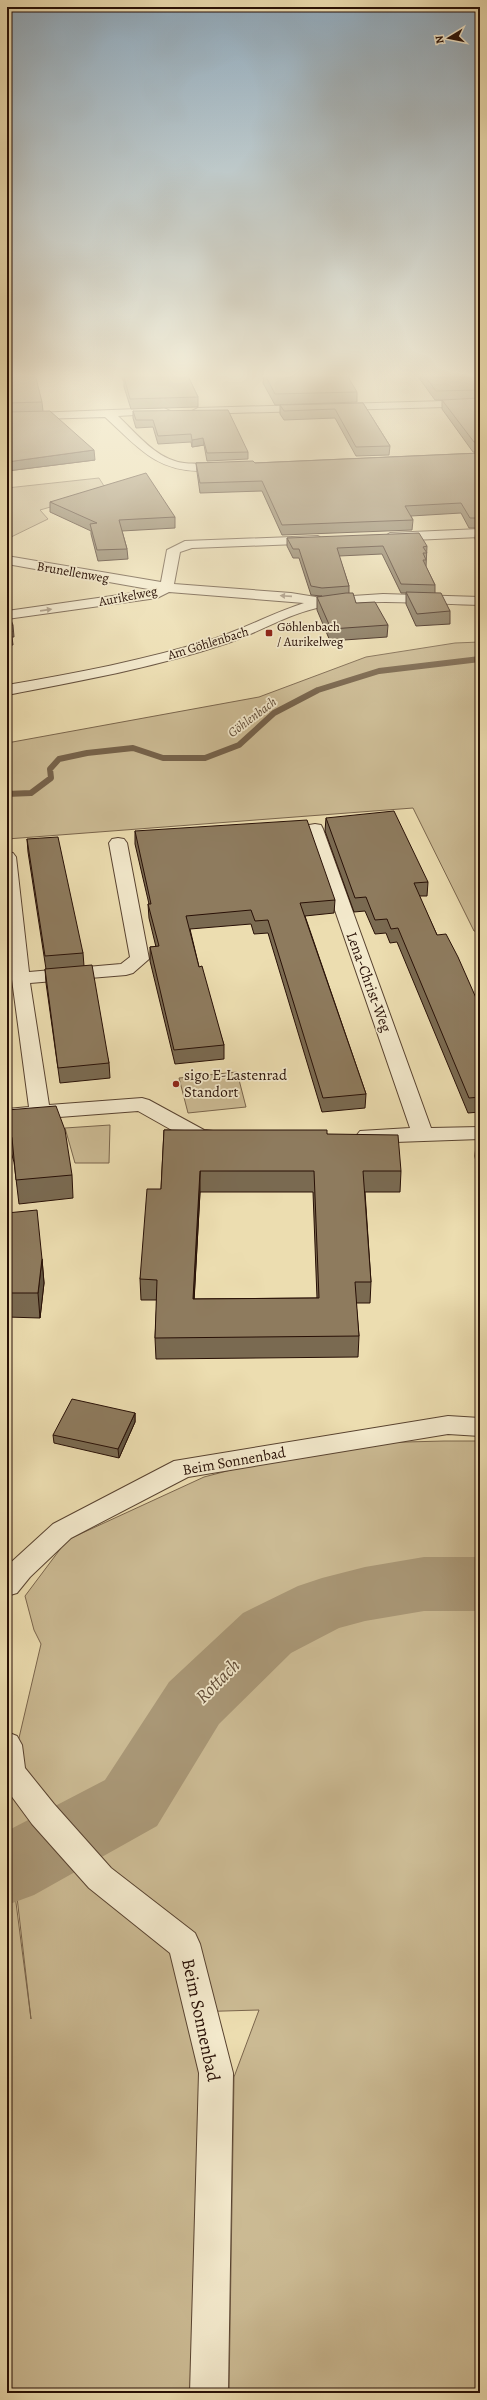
<svg xmlns="http://www.w3.org/2000/svg" width="487" height="2400" font-family="Alegreya,serif">
  <style>
    .green { fill: #cbba93; stroke: #7a654c }
    .lines { fill: none; stroke-linecap: round; stroke-linejoin: round }
    .stream { stroke: #756149; stroke-width: 6 }
    .river { fill: #a99776; fill-rule: evenodd }
    .street-casing { stroke: #594330; stroke-width: 2 }
    .street { fill: #f3e9cc; fill-rule: evenodd }
    .wall { fill: #7a6a51; stroke: #281006; fill-rule: evenodd }
    .shaded-wall { fill: #635642; stroke: #281006 }
    .building { fill: #8e7b5e; stroke: #281006; fill-rule: evenodd }
    .oneway { fill: #988773 }
    .poi-dot { fill: #8f2418; stroke: #f3e9cc; stroke-width: 1.5 }
    .labels { text-anchor: middle; dominant-baseline: central; stroke-width: 3.5; stroke-linejoin: round; paint-order: stroke }
    .far-street-label { font-size: 13px; fill: #281006; stroke: #f3e9cc }
    .far-poi-label { font-size: 13px; fill: #281006; stroke: #f3e9cc; text-anchor: start }
    .far-water-label { font-size: 13px; font-style: italic; fill: #624d38; stroke: #f3e9cc }
    .street-label { font-size: 15px; fill: #281006; stroke: #f3e9cc }
    .poi-label { font-size: 15px; fill: #281006; stroke: #f3e9cc; text-anchor: start }
    .near-street-label { font-size: 18px; fill: #281006; stroke: #f3e9cc }
    .near-water-label { font-size: 19px; font-style: italic; fill: #624d38; stroke: #f3e9cc }
  </style>
  <rect width="100%" height="100%" fill="#ecddb0"/>
  <filter id="stains"><feTurbulence type="fractalNoise" baseFrequency=".005" numOctaves="4"/><feColorMatrix values="0 0 0 0 .2 0 0 0 0 .09 0 0 0 0 .02 0 0 0 .5 -.17"/></filter>
  <radialGradient id="worn" r=".72"><stop offset=".6" stop-color="#630" stop-opacity="0"/><stop offset="1" stop-color="#630" stop-opacity=".3"/></radialGradient>
  <g class="green">
    <polygon points="99,478 104,486 89,496 40,510 48,519 7,539 7,488"/>
    <polygon points="480,642 480,932 474,931 413,808 7,839 7,743 259,697 366,657 455,643"/>
    <polygon points="237,1072 246,1107 188,1113 179,1078"/>
    <polygon points="110,1125 109,1163 75,1163 65,1128"/>
    <polygon points="444,1441 480,1441 480,2393 229,2393 234,2077 259,2010 190,2012 205,2069 191,2393 7,2393 7,1833 31,2019 7,1810 7,1777 11,1772 41,1644 34,1630 25,1596 67,1540 204,1477 330,1444"/>
  </g>
  <g class="lines">
    <polyline class="stream" points="7,794 31,793 51,778 50,769 59,759 87,753 133,748 163,758 205,758 239,745 274,713 318,690 379,671 480,659"/>
    <polygon class="river" points="424,1557 480,1557 480,1611 424,1611 365,1621 339,1628 291,1653 219,1724 157,1826 34,1895 7,1905 7,1831 105,1780 169,1682 243,1613 298,1586 322,1578 365,1567"/>
    <g class="street-casing">
      <g id="street">
        <polygon points="480,400 480,406 198,414 192,411 198,408"/>
        <path d="M164,408l6,3 -2,2 -50,3c19,18 39,44 66,47 10,2 44,-2 48,4l-2,3c-9,2 -19,1 -28,1 -46,1 -65,-25 -97,-54l-98,3v-6z"/>
        <polygon points="480,529 480,537 390,541 384,537 390,533"/>
        <path d="M318,536l6,4 -1,3 -131,5 -12,4 -6,32 117,9 31,5 61,-4 97,3v8c-51,-1 -103,-7 -154,1 -36,6 -69,28 -104,39 -70,23 -143,36 -215,50v-10c69,-12 139,-25 206,-46 31,-10 60,-26 91,-36l-135,-11 -12,6 -150,21v-8l147,-21 -147,-26v-8l154,26 6,-32 18,-9z"/>
        <polygon points="315,824 321,825 323,829 431,1128 480,1127 480,1139 367,1143 360,1141 356,1136 360,1131 410,1128 307,829 309,825"/>
        <polygon points="118,838 124,839 127,843 149,959 133,973 126,975 30,983 49,1105 142,1098 149,1100 204,1130 222,1132 226,1137 222,1142 215,1144 193,1142 138,1111 7,1121 7,1109 29,1107 7,942 7,852 13,853 16,857 29,972 121,964 130,957 109,843 112,839"/>
        <polygon points="448,1416 480,1418 480,1436 448,1434 188,1477 71,1538 30,1577 17,1593 7,1596 7,1566 53,1524 174,1461"/>
        <polygon points="7,1732 17,1736 22,1745 25,1768 54,1804 111,1868 195,1933 200,1944 233,2073 228,2393 190,2393 199,2073 170,1953 89,1888 32,1824 7,1790"/>
      </g>
    </g>
    <use href="#street" class="street"/>
  </g>
  <g class="wall">
    <polygon points="119,372 186,372 198,397 198,407 131,409 124,387 124,382"/>
    <polygon points="420,372 480,372 480,452 473,452 442,409 442,400 435,400 419,378"/>
    <polygon points="264,373 290,373 357,392 357,402 275,405 263,383"/>
    <polygon points="7,376 42,402 43,411 95,460 7,471"/>
    <polygon points="363,403 390,446 389,455 356,456 335,418 284,420 280,414 280,405"/>
    <polygon points="133,411 248,452 248,459 207,461 204,445 192,447 191,442 158,444 153,427 136,428 133,418"/>
    <polygon points="480,453 480,528 469,528 461,513 411,516 413,520 412,530 282,535 262,491 200,493 197,472 196,463 255,463"/>
    <polygon points="50,502 175,517 175,528 122,531 127,549 128,559 98,561 91,534 91,531 50,512"/>
    <polygon points="480,528 480,547 475,539 476,529"/>
    <polygon points="287,538 427,546 426,567 435,585 435,593 450,611 450,624 416,626 406,604 406,593 401,593 382,554 339,556 349,586 349,593 356,603 388,625 387,637 330,641 317,610 317,597 322,596 311,595 299,558 293,558 287,546"/>
    <polygon points="326,818 428,882 427,896 419,896 437,935 480,1007 480,1112 468,1113 397,942 390,943 386,933 375,934 365,911 354,912 325,831"/>
    <polygon points="135,831 335,900 334,913 305,916 366,1094 365,1108 322,1112 268,933 254,934 251,924 190,929 199,967 224,1045 224,1059 175,1064 150,961 150,947 156,947 149,918 148,904 149,904 135,844"/>
    <polygon points="27,839 83,953 84,966 109,1063 110,1078 60,1083 46,983 45,969 46,969 28,852"/>
    <polygon points="7,1110 72,1175 73,1198 19,1204 14,1162 7,1139"/>
    <path d="M164,1130l163,4 74,37 -1,21h-35l6,90 -1,21h-14l3,33 -1,21 -202,2 -1,-21 2,-38h-16l-1,-21 21,-90zM200,1192h113l4,106 -123,1z"/>
    <polygon points="477,1133 480,1133 480,1190 475,1156"/>
    <polygon points="7,1213 42,1259 44,1283 40,1318 7,1317"/>
    <polygon points="135,1413 135,1422 119,1458 54,1443 53,1435"/>
  </g>
  <g class="shaded-wall">
    <polygon points="203,438 204,445 192,447 192,440"/>
    <polygon points="94,450 95,460 7,471 7,462"/>
    <polygon points="9,625 13,625 14,637 12,637 13,645 7,645 7,633"/>
    <polygon points="200,1171 200,1192 193,1320 193,1299"/>
    <polygon points="42,1259 44,1283 40,1318 38,1293"/>
    <polygon points="135,1413 135,1422 119,1458 118,1449"/>
  </g>
  <g class="building">
    <polygon points="124,372 186,372 198,397 130,399 124,377 126,377"/>
    <polygon points="280,372 289,372 290,373 318,372 345,372 357,392 275,394 264,373"/>
    <polygon points="422,372 480,372 480,390 436,391"/>
    <polygon points="35,374 42,402 7,403 7,376"/>
    <polygon points="480,398 480,442 474,442 442,400"/>
    <polygon points="363,403 390,446 356,447 335,409 284,411 280,405"/>
    <polygon points="228,410 248,452 207,453 203,438 192,440 191,434 158,436 153,420 136,420 133,411"/>
    <polygon points="50,411 94,450 7,462 7,412"/>
    <polygon points="480,453 480,518 470,518 461,503 405,506 413,520 282,525 262,481 200,483 196,463 253,461 255,463"/>
    <polygon points="146,473 175,517 119,520 127,549 97,550 90,524 97,523 50,502"/>
    <polygon points="480,528 480,536 476,529"/>
    <polygon points="419,533 427,546 423,547 427,553 423,553 426,560 423,560 435,585 401,584 383,546 337,548 349,586 322,588 311,586 299,549 293,549 287,538"/>
    <polygon points="406,592 441,593 450,611 417,614"/>
    <polygon points="346,593 353,593 356,603 375,602 388,625 331,629 317,597"/>
    <polygon points="7,610 13,625 9,625 12,632 7,633"/>
    <polygon points="394,811 428,882 414,883 437,935 446,934 458,957 480,1007 480,1097 469,1098 398,928 391,929 387,919 375,920 366,897 355,898 326,818"/>
    <polygon points="307,820 335,900 300,903 366,1094 323,1098 268,920 255,921 251,910 186,916 199,967 202,966 224,1045 174,1050 150,947 159,946 148,904 151,904 135,831"/>
    <polygon points="58,837 83,953 45,956 27,839"/>
    <polygon points="92,965 109,1063 58,1068 45,969"/>
    <polygon points="56,1106 65,1130 72,1175 16,1180 12,1138 7,1123 7,1110"/>
    <path d="M164,1130h163v4l71,1 3,36h-38l8,111h-16l4,54 -204,2 2,-58 -17,-1 7,-90h14zM200,1171h114l5,127 -126,1z"/>
    <polygon points="477,1133 480,1133 480,1151"/>
    <polygon points="37,1210 42,1259 38,1293 7,1293 7,1213"/>
    <polygon points="72,1399 135,1413 118,1449 53,1435"/>
  </g>
  <defs><path id="oneway-solid" d="M-6-.8H1V-3.2L6.5 0L1 3.2V.8H-6Z"/></defs>
  <g class="oneway">
    <use href="#oneway-solid" transform="translate(286 596) rotate(-176)"/>
    <use href="#oneway-solid" transform="translate(46 610) rotate(-8)"/>
  </g>
  <linearGradient id="sky" x2="0" y2="1"><stop stop-color="#8fa8ba"/><stop offset="0.53" stop-color="#f6f0db"/><stop offset="1" stop-color="#f6f0db" stop-opacity="0"/></linearGradient>
  <rect width="487" height="708" fill="url(#sky)"/>
  <g class="poi-dot">
    <rect x="265" y="629" width="8" height="8" rx="2"/>
    <circle cx="176" cy="1084" r="4"/>
  </g>
  <g class="labels">
    <g class="far-street-label">
      <text transform="translate(73 572) rotate(10)">Brunellenweg</text>
      <text transform="translate(128 596) rotate(-11)">Aurikelweg</text>
      <text transform="translate(208 643) rotate(-17)">Am Göhlenbach</text>
    </g>
    <g class="far-poi-label">
      <text x="277" y="626">Göhlenbach<tspan x="277" dy="15">/ Aurikelweg</tspan></text>
    </g>
    <g class="far-water-label">
      <text transform="translate(252 717) rotate(-37)">Göhlenbach</text>
    </g>
    <g class="street-label">
      <text transform="translate(369 982) rotate(70)">Lena-Christ-Weg</text>
      <text transform="translate(234 1461) rotate(-10)">Beim Sonnenbad</text>
    </g>
    <g class="poi-label">
      <text x="184" y="1075">sigo E-Lastenrad<tspan x="184" dy="17">Standort</tspan></text>
    </g>
    <g class="near-street-label">
      <text transform="translate(201 2020) rotate(78)">Beim Sonnenbad</text>
    </g>
    <g class="near-water-label">
      <text transform="translate(218 1681) rotate(-45)">Rottach</text>
    </g>
  </g>
  <rect width="487" height="2400" fill="none" stroke="#ecddb0" stroke-width="24"/>
  <rect x="8" y="8" width="471" height="2384" fill="none" stroke="#281006" stroke-width="2"/>
  <rect x="12" y="12" width="463" height="2376" fill="none" stroke="#281006"/>
  <g transform="translate(449 38) rotate(260)" stroke="#f3e9cc" stroke-width="3" paint-order="stroke">
  <path d="M0-3L7 15L0 10L-7 15Z" fill="#281006"/>
  <text y="-6" font-size="11" font-weight="bold" text-anchor="middle" fill="#281006">N</text>
  </g>
  <rect width="100%" height="100%" filter="url(#stains)"/>
  <rect width="100%" height="100%" fill="url(#worn)"/>
</svg>
